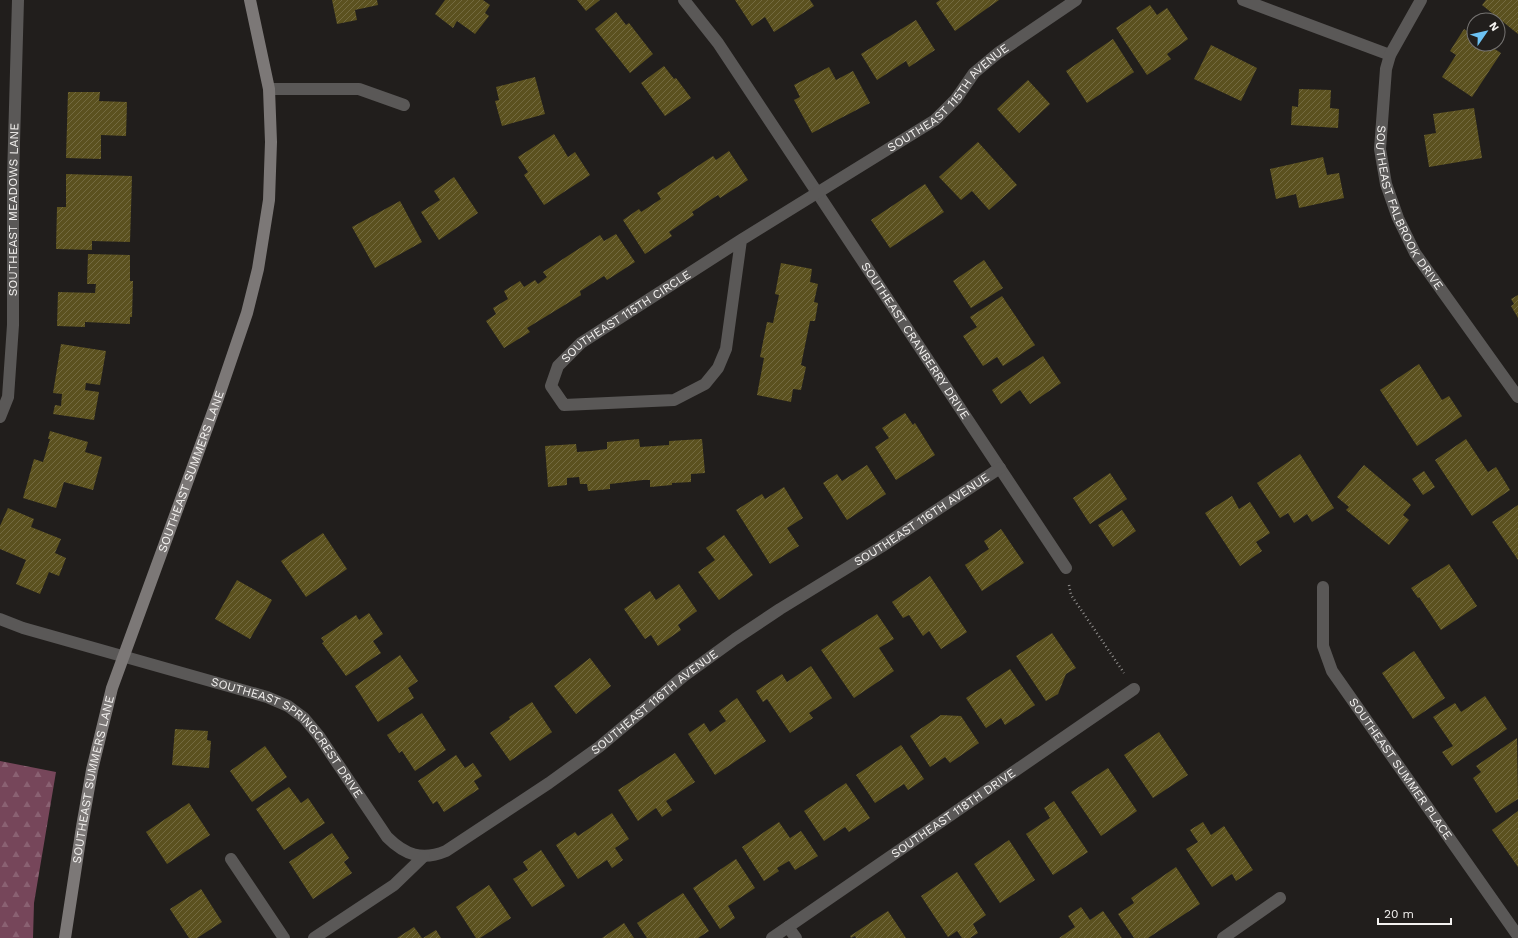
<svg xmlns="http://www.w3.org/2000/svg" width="1518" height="938" font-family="'Work Sans',sans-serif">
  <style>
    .forest { fill: url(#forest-firs) }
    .building { fill: url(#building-hatch) }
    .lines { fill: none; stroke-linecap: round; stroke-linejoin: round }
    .path { stroke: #918f8d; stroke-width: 2.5; stroke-dasharray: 1 3; stroke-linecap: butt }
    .street { stroke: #5a5857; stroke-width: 12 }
    .secondary { stroke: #7c7877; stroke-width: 12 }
    .labels { text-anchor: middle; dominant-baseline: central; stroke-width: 3.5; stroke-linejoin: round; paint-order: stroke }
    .street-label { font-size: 12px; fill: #f4f2f0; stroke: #211e1c }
  </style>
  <defs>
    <pattern id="forest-firs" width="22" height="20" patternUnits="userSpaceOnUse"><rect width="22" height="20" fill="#76465a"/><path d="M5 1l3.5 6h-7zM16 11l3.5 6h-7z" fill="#8a6172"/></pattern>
    <pattern id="building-hatch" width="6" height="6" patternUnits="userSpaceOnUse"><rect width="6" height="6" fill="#5b511f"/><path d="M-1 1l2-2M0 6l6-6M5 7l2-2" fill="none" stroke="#736a40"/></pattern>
  </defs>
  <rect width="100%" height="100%" fill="#211e1c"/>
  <polygon class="forest" points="0,761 56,772 34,903 33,938 0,938"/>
  <g class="building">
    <polygon points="332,0 377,0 378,5 355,10 357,20 337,24"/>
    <polygon points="445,0 483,0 490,5 485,13 489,16 475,34 457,21 453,28 435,14"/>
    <polygon points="577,0 600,0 586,11"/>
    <polygon points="735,0 810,0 814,6 774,32 765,17 752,26"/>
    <polygon points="940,0 999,0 955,31 936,3"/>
    <polygon points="1486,0 1518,0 1518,34 1482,5"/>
    <polygon points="1150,5 1157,15 1167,8 1188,39 1167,54 1171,59 1147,75 1116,28"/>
    <polygon points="616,12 626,25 629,23 653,54 630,73 595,29"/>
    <polygon points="916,20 935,50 909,67 906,61 877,80 861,54"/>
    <polygon points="1464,29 1474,35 1474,44 1487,44 1501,53 1472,97 1442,77 1456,55 1450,51"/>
    <polygon points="1113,39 1134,72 1087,103 1066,71"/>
    <polygon points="1211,45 1257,68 1241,101 1194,79"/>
    <polygon points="664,66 674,79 676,78 691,98 665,116 641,83"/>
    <polygon points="829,67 836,80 853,71 870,103 812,133 794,100 800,97 794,85"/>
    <polygon points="535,77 545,114 502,126 495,101 499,100 496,87"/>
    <polygon points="1028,80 1050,104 1019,133 997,109"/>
    <polygon points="1299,89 1331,90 1330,108 1339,109 1338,128 1291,125 1292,106 1298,107"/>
    <polygon points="68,92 100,92 99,101 127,102 126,136 101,135 101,159 66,158"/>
    <polygon points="1474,108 1482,158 1429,167 1424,135 1436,133 1433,114"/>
    <polygon points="554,134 568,157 575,152 590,175 544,205 524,175 528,172 518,157"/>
    <polygon points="978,142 1017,185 989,210 972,191 961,200 939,177"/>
    <polygon points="729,151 748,180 720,198 718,195 692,212 694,215 669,232 672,236 645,254 623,220 639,209 641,212 661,199 657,193 713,156 716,160"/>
    <polygon points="1323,157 1327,175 1339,173 1344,198 1299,208 1296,194 1276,199 1270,169"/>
    <polygon points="66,174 132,176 130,242 92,241 92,250 56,249 57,207 66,207"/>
    <polygon points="454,177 478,213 439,240 421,212 440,200 434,191"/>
    <polygon points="925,184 944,212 890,248 871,220"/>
    <polygon points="400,201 422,242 375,268 352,227"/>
    <polygon points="616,234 635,262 607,280 604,276 582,290 580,291 581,295 527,328 530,332 504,348 486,321 496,314 493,308 508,299 504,291 520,281 524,287 535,280 538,284 547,277 543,272 600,235 604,241"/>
    <polygon points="88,254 130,255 130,281 133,281 132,317 130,317 130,324 85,322 85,327 57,326 58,292 95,293 96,284 87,284"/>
    <polygon points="984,260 1003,288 971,308 953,281"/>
    <polygon points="781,263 812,269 810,282 818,284 814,302 818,303 815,321 810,321 808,331 801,365 806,367 801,390 793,389 791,402 757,395 764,358 760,357 767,322 773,323 779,295 775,294"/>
    <polygon points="1518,295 1518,318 1511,306 1514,304 1511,299"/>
    <polygon points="1002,296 1035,345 1003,366 997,357 983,366 963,336 977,327 970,317"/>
    <polygon points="61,344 106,351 100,385 86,383 85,390 99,392 94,420 53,414 55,405 61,406 62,394 53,393"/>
    <polygon points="1043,356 1061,383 1030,404 1020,390 1001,404 992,390"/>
    <polygon points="1419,364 1442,400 1449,396 1462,416 1417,446 1380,390"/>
    <polygon points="905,413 913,425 915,423 935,455 896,480 875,447 889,438 882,428"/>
    <polygon points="50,431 88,442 85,452 102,457 93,490 64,482 56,508 23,498 34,459 43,462 50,439 48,439"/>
    <polygon points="639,439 640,447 669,445 669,441 702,439 705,473 691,474 691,482 672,483 672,485 650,487 650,480 643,480 610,484 610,489 588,491 587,484 580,484 579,477 567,478 567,485 548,487 545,446 576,444 577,452 591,451 607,449 607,442"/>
    <polygon points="1466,439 1488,472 1496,467 1510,490 1472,516 1435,460"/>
    <polygon points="1300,454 1334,508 1312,522 1307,514 1294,523 1288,513 1280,518 1257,483"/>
    <polygon points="867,465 886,494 847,520 823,483 837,474 842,481"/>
    <polygon points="1364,465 1411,505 1403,515 1409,520 1389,545 1346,510 1349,507 1337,497"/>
    <polygon points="1424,471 1435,487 1423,495 1412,479"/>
    <polygon points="1110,473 1127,499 1090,524 1073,498"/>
    <polygon points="784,487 803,518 787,528 799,546 770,564 736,510 762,494 765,499"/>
    <polygon points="1232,496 1239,509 1250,502 1270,533 1256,542 1262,551 1240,566 1205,513"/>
    <polygon points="1518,505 1518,560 1492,522"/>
    <polygon points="8,508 34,519 31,527 61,539 55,553 66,558 59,576 49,572 40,594 16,584 26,560 0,549 0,526"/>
    <polygon points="1122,510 1136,531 1113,547 1098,525"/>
    <polygon points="1001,529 1024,563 982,591 965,565 989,549 984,541"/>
    <polygon points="323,533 347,569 306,597 281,561"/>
    <polygon points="724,535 753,575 719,600 698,572 715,560 706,548"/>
    <polygon points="1449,564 1477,606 1441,630 1419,597 1418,598 1411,588"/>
    <polygon points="930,576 967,632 941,649 929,631 923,636 909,615 903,618 892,602"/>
    <polygon points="237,580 272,600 250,639 215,619"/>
    <polygon points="679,584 697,611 678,625 681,630 658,646 651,635 645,639 624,609 650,591 656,600"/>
    <polygon points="369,613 383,634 373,641 381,653 346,676 322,643 324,642 321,638 356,615 359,620"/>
    <polygon points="877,614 894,639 879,648 894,671 854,698 821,650"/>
    <polygon points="1052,633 1076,668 1066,674 1058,694 1046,701 1016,656"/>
    <polygon points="1414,651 1445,698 1413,719 1382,673"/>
    <polygon points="400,655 418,681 408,688 414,698 378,722 355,686"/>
    <polygon points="590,658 611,686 576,714 554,686"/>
    <polygon points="811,666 832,698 809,713 813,718 790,733 767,699 763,702 756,691 782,674 787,682"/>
    <polygon points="1010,669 1035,705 1005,725 1001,718 986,728 966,698"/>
    <polygon points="1485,696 1507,729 1452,766 1442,752 1453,746 1433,717 1455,703 1461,712"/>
    <polygon points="737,698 766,741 715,775 688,734 704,723 710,732 726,721 719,711"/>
    <polygon points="532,702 552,732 510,761 490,733 510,719 509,717"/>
    <polygon points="422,713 446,750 415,771 402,751 399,753 387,735"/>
    <polygon points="941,715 961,716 979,743 950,763 945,757 930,767 910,736"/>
    <polygon points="175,729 208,731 207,740 211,741 209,768 172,765"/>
    <polygon points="1159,732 1188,775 1153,798 1124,755"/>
    <polygon points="1517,738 1518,799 1496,813 1473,778 1481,772 1476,766"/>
    <polygon points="901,745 924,779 908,790 904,784 875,803 856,775"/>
    <polygon points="265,746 287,777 252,802 230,771"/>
    <polygon points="675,753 695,782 666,801 672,810 662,817 656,808 638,821 618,790"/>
    <polygon points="456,755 465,768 473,763 482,776 474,781 479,789 444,812 437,801 433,804 418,781"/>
    <polygon points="1108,768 1137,811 1101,836 1071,792"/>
    <polygon points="846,783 870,818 849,832 845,827 824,841 804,811"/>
    <polygon points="289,787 301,803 308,798 325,823 284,850 256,809"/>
    <polygon points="1054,801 1088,852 1053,875 1026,834 1050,818 1044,808"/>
    <polygon points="189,803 210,835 167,864 146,832"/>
    <polygon points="1518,811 1518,867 1492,830"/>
    <polygon points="612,813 629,839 615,848 623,860 612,868 607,860 578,879 556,845 575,832 578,836"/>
    <polygon points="779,822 790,838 801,831 818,856 795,870 789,861 777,868 779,871 764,881 742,847"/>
    <polygon points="1203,822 1211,835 1224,826 1253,870 1236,881 1232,874 1212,887 1186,849 1198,842 1190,830"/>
    <polygon points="332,833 349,858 344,862 352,873 313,899 289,862"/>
    <polygon points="1009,840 1035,880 1000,903 974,864"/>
    <polygon points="541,850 565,886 532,907 513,879 528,870 523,862"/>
    <polygon points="736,859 755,888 728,906 735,918 720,929 693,888"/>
    <polygon points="1176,867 1200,904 1148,938 1134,938 1118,914 1134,903 1131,898"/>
    <polygon points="957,872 986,915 973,924 978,933 970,938 962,938 957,931 948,937 921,896"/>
    <polygon points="489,885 511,918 480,938 476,938 456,907"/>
    <polygon points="201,889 222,922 197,938 189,938 170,909"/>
    <polygon points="683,893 709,931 698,938 647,938 637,923"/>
    <polygon points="1081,907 1090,920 1103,911 1122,938 1059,938 1075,927 1068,916"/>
    <polygon points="888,911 906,938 856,938 855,936 851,938 850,936"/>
    <polygon points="624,923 634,938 602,938"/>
    <polygon points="414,927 422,938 397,938"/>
    <polygon points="436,930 441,938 423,938"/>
  </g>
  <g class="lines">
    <polyline class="path" points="1069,585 1071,595 1124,673"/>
    <g class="street">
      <path id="s1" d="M684,0l34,43 348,525"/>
      <polyline points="1243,0 1390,55"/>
      <path id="s2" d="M1421,0l-31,55 -4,14 -6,80 6,35 12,34 17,35 103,144"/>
      <polyline points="269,89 359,89 404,105"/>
      <path id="s3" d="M741,240l-15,109 -8,19 -13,16 -31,16 -110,5 -13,-19 7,-20 23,-23 160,-103 194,-120 21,-21 18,-26 24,-20 78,-53"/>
      <path id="s4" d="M0,417l8,-20 5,-72v-147l5,-178"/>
      <path id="s5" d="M1323,587v59l9,25 186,265"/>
      <path id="s6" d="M0,619l23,9 244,69 21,9 16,12 15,18 68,101c18,18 35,24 59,14l103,-68 50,-36 85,-71 51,-37 45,-30 101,-62 119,-79"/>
      <polyline points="231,859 284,938"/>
      <polyline points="788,927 796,938"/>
      <polyline points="314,938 394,885 424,856"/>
      <path id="s7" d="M772,938l362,-249"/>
      <polyline points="1223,938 1280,898"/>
    </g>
    <path class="secondary" id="s8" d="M65,938l17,-111 10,-57 20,-82 106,-290 29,-85 11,-44 11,-69 2,-58 -2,-53 -19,-89"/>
  </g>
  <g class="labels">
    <g class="street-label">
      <text stroke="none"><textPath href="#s3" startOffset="816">SOUTHEAST 115TH AVENUE</textPath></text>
      <text stroke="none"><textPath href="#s2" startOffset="223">SOUTHEAST FALBROOK DRIVE</textPath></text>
      <text stroke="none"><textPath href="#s4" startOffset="209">SOUTHEAST MEADOWS LANE</textPath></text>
      <text stroke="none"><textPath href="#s3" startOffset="425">SOUTHEAST 115TH CIRCLE</textPath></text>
      <text stroke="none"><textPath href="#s1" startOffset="412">SOUTHEAST CRANBERRY DRIVE</textPath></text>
      <text stroke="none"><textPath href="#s8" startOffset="485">SOUTHEAST SUMMERS LANE</textPath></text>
      <text stroke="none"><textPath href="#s6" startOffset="1112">SOUTHEAST 116TH AVENUE</textPath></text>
      <text stroke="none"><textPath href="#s6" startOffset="788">SOUTHEAST 116TH AVENUE</textPath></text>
      <text stroke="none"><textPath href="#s6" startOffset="319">SOUTHEAST SPRINGCREST DRIVE</textPath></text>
      <text stroke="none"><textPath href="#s5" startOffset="205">SOUTHEAST SUMMER PLACE</textPath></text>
      <text stroke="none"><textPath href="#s8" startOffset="161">SOUTHEAST SUMMERS LANE</textPath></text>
      <text stroke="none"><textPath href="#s7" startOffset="220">SOUTHEAST 118TH DRIVE</textPath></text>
    </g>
  </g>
  <g transform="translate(1486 32) rotate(56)"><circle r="19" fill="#211e1c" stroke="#757371"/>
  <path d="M0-3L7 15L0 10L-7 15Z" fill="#6dc2f3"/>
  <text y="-6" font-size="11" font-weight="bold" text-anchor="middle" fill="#f4f2f0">N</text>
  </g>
  <path d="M1378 918v6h73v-6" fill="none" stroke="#f4f2f0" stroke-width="2"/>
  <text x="1384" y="918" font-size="12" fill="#f4f2f0" stroke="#211e1c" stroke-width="3" paint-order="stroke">20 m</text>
</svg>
